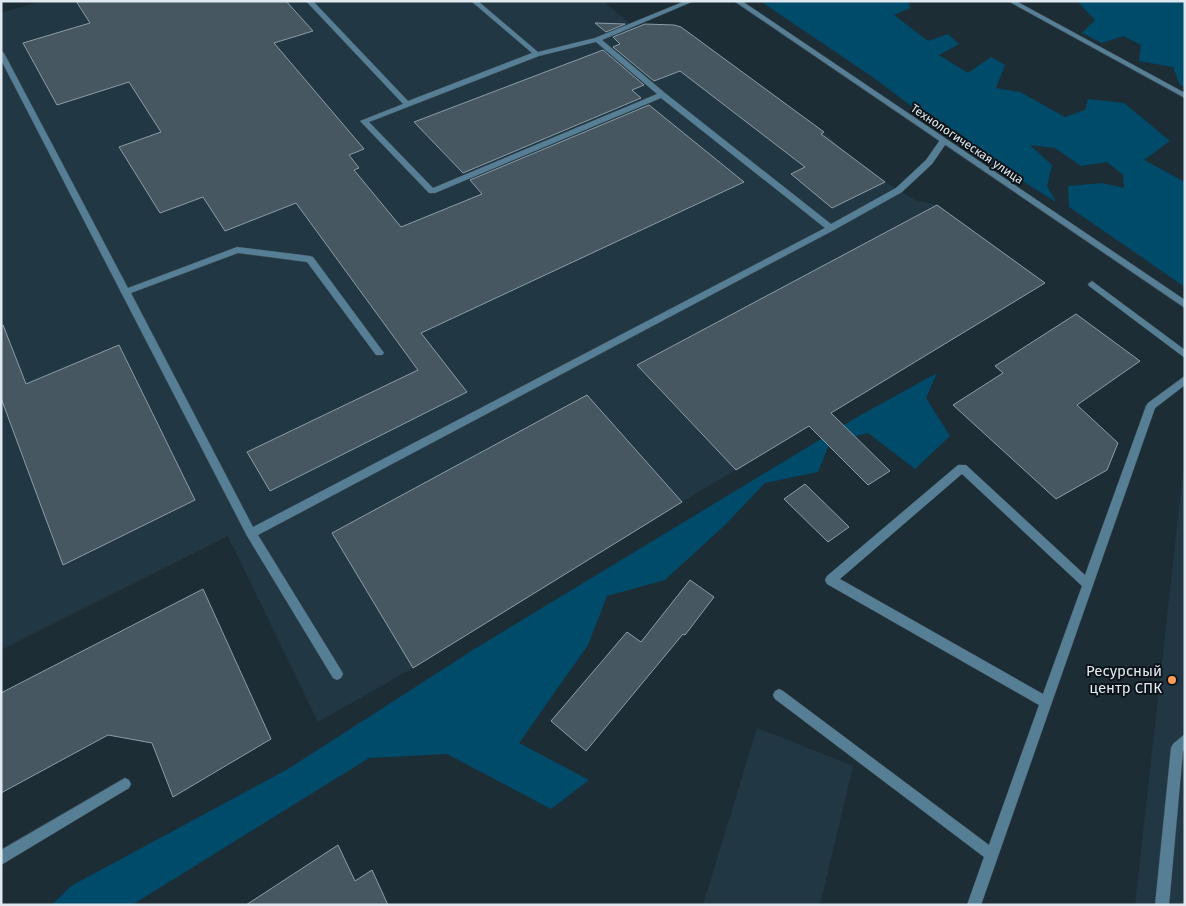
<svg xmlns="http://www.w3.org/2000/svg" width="1186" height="906" font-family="'Fira Sans',sans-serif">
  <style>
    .built { fill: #213844 }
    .green { fill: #014b6a }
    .building { fill: #465761; stroke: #8a9da8 }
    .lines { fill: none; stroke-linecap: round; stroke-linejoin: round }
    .lane-casing { stroke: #3c4b54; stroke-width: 1 }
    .street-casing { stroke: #3c4b54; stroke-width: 1 }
    .lane { fill: #567f96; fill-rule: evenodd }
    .street { fill: #567f96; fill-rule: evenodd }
    .poi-dot { fill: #fd9c56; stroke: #0d1419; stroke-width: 2 }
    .labels { text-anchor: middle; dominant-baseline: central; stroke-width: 4; stroke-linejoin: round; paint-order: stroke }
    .far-street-label { font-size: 12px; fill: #dfe9ef; stroke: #0d1419 }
    .poi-label { font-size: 15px; fill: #dfe9ef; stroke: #0d1419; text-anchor: end }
  </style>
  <rect width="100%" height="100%" fill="#1d2d36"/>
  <g class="built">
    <polygon points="43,1 611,1 606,4 643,34 668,25 681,27 824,132 843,150 885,182 915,200 937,205 1045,283 682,502 413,668 318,722 228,536 1,650 1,13"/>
    <polygon points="1185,455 1185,905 1135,905"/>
    <polygon points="757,728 853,766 820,905 703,905"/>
  </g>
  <g class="green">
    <polygon points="760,1 909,1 910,8 894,15 928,41 948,34 959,44 939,55 968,73 991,57 1005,65 996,88 1020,92 1065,117 1085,110 1088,99 1124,103 1170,141 1144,160 1185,182 1185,287 1069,207 1068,186 1102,183 1124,188 1123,175 1107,162 1081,166 1055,148 1030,145 1052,165 1047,186 1056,202 966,146 944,122 934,123 874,78"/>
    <polygon points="1077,1 1185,1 1185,87 1180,85 1173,67 1139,61 1141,45 1123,36 1102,43 1082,33 1095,20"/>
    <polygon points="937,373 926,398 950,436 915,469 868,433 830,442 818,472 765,483 725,525 665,580 607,596 588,645 519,743 589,780 551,809 447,754 369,758 132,905 52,905 71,886 288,769 476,648 859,416"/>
  </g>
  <g class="building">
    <polygon points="76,1 286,1 313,31 274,43 364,149 349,155 359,168 354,170 401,227 482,194 470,180 649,105 744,182 421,333 467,392 270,491 247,452 418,370 296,203 225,231 203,197 160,213 119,147 161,132 129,82 57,105 23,43 90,23"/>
    <polygon points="595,23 625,24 606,32"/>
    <polygon points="645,24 674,25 681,27 824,132 821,134 885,182 832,208 791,174 805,167 680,71 654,81 613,47 620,44 613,37"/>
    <polygon points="603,50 644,85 632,90 641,98 463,173 414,122"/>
    <polygon points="937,205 1045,283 831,413 890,471 868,485 809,426 736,470 637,365"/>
    <polygon points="1076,314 1140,361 1077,405 1118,443 1107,470 1056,499 953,405 1003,373 995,366"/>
    <polygon points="1,325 3,325 26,384 119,345 195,500 63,565 1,398"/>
    <polygon points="587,395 682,502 413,668 332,533"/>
    <polygon points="805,484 849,527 828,542 784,499"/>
    <polygon points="690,580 714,597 685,635 683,634 586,751 551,721 627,632 641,642"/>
    <polygon points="203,589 271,739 173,797 152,743 108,735 1,793 1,693"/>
    <polygon points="338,845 355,881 372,870 388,905 246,905"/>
  </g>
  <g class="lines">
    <g class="lane-casing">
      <g id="lane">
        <path d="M306,1h7l95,100 124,-48 -61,-52h7l60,51 57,-14 90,-37h9l-92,39 63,53 166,131 65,-36 30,-28 14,-20h3l4,2 -15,22 -30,28 -68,38 -576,305 83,135 2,4 -2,4 -4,2 -4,-2 -86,-142 -246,-476v-9l3,2 124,235 109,-41 73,9 3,1 71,96 -2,2h-6l-69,-93 -69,-9 -107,40 122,234 572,-299 -164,-130 -226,95h-6l-69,-72 43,-17zM596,42l61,52 -224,94 -64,-66 170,-66z"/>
        <polygon points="1008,1 1016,1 1185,93 1185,98"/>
        <polygon points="1092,281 1185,350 1185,358 1089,286 1088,284"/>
        <path d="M1185,376v9l-30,23 -174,497h-14l17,-48 -209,-158 -2,-4 2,-4 4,-2 4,2 206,154 50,-140 -212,-121 -2,-4 2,-4 131,-111h8l119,110 61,-169 2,-3zM962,474l120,112 -39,108 -203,-115z"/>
        <polygon points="1185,734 1185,749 1183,751 1169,905 1155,905 1171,748 1173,744"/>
        <polygon points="125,778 129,780 131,784 129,788 1,865 1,850"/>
      </g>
    </g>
    <g class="street-casing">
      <polygon id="street" points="734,1 742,1 1185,300 1185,308"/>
    </g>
    <use href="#lane" class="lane"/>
    <use href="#street" class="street"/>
  </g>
  <circle class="poi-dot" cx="1172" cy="680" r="5"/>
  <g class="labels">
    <g class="far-street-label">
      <text transform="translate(967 144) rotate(34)">Технологическая улица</text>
    </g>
    <g class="poi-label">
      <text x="1162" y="671">Ресурсный<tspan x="1162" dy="17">центр СПК</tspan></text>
    </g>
  </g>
  <rect width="1186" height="906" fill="none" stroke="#dfe9ef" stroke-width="5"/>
</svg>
